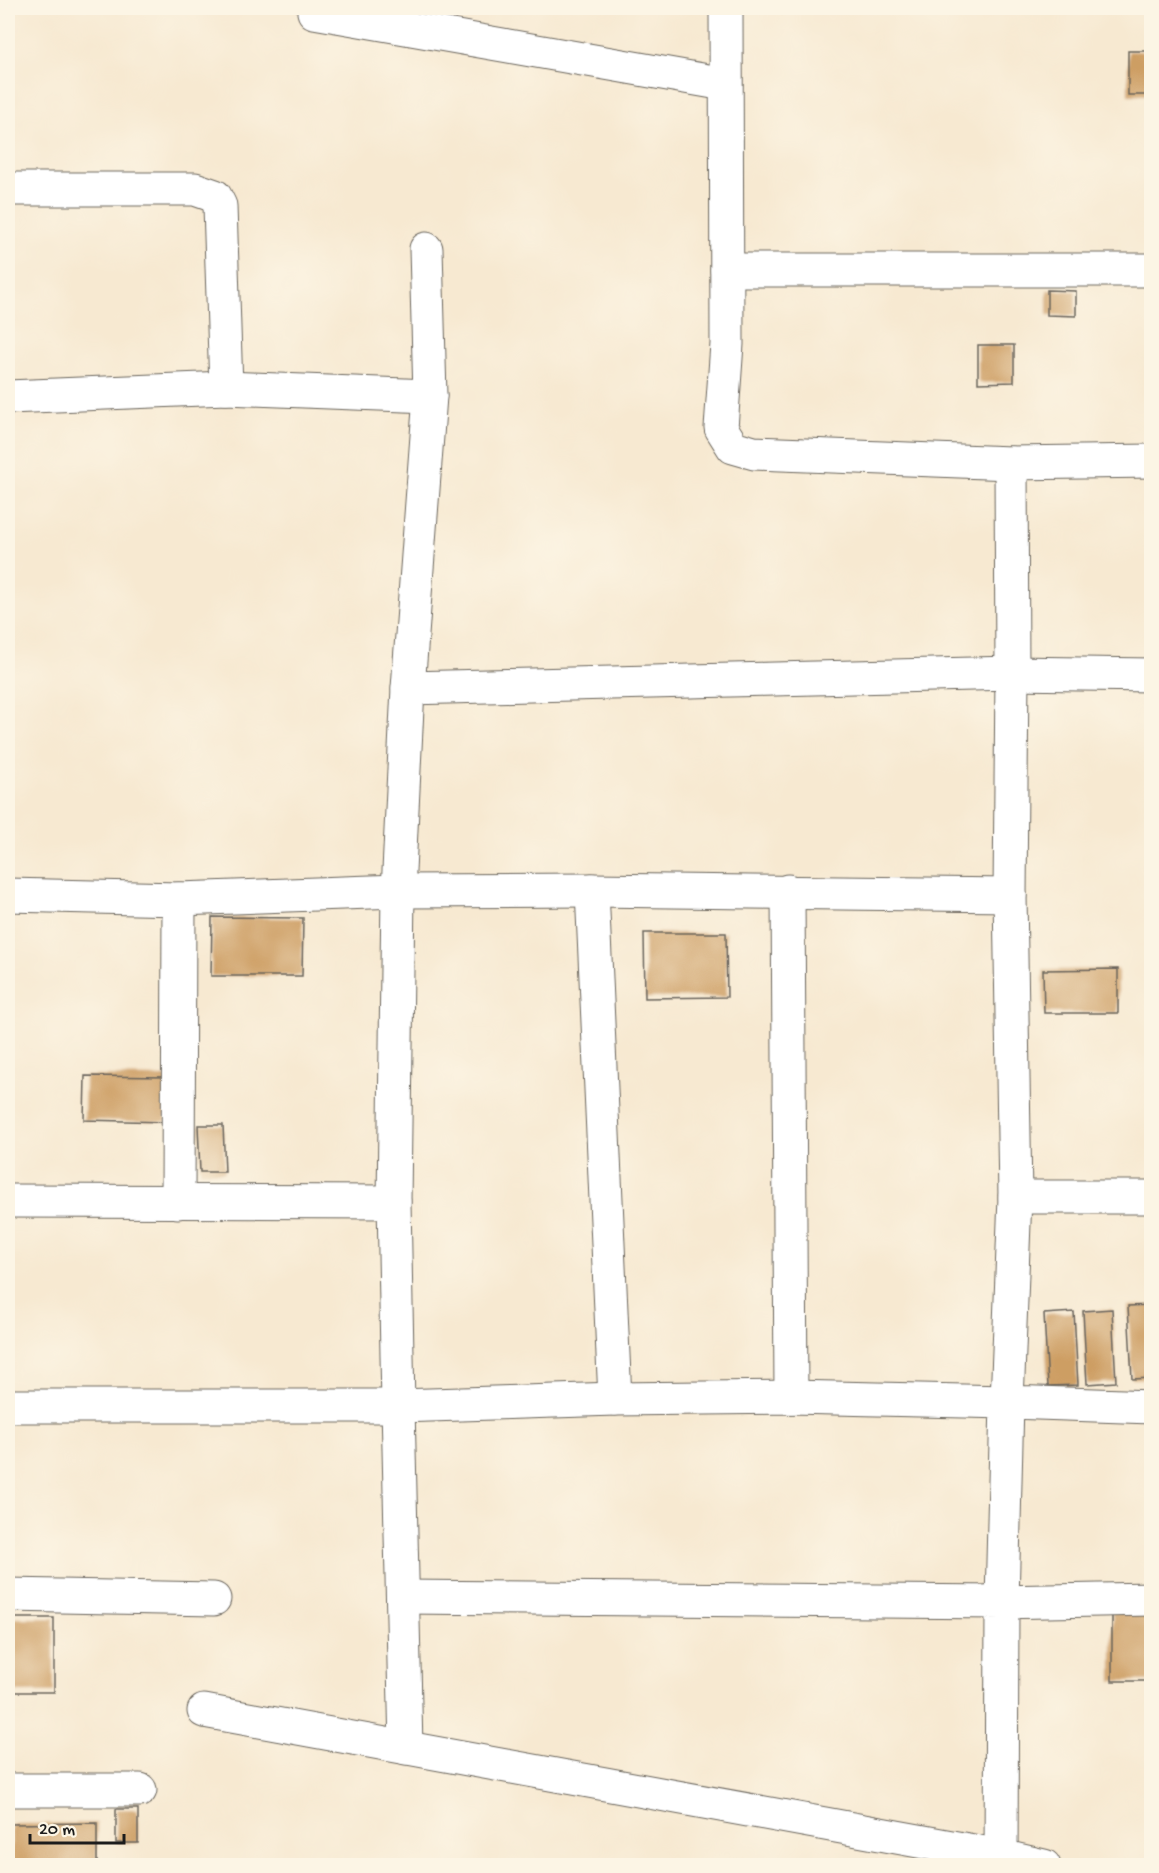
<svg xmlns="http://www.w3.org/2000/svg" width="1159" height="1873" font-family="'Gochi Hand',sans-serif">
  <style>
    .building { fill: #cd9e64 }
    .lines { fill: none; stroke-linecap: round; stroke-linejoin: round }
    .minor-casing { stroke: #69645b; stroke-width: 35 }
    .minor { stroke: #fff; stroke-width: 33 }
  </style>
  <rect width="100%" height="100%" fill="#fcf5e5"/>
  <filter id="ink" filterUnits="userSpaceOnUse"><feTurbulence type="fractalNoise" baseFrequency=".0167" numOctaves="2"/><feDisplacementMap in="SourceGraphic" scale="12" xChannelSelector="R" yChannelSelector="G"/><feConvolveMatrix kernelMatrix="1 2 1 2 8 2 1 2 1" color-interpolation-filters="sRGB"/></filter>
  <filter id="wash" filterUnits="userSpaceOnUse"><feTurbulence type="fractalNoise" baseFrequency=".008" numOctaves="4" result="noise"/><feDisplacementMap in="SourceGraphic" scale="24" xChannelSelector="R" yChannelSelector="G"/><feGaussianBlur stdDeviation="1.35" result="paint"/><feColorMatrix in="noise" values="0 0 0 0 0 0 0 0 0 0 0 0 0 0 0 0 0 1.4 0 .05"/><feComposite in="paint" operator="in"/></filter>
  <g filter="url(#wash)">
    <rect width="100%" height="100%" fill="#f7e9d1"/>
    <g id="blocks">
      <g class="building">
        <rect x="1128" y="51" width="24" height="44"/>
        <polygon points="1047,290 1076,291 1076,316 1047,315"/>
        <polygon points="978,345 1014,345 1014,382 978,383"/>
        <polygon points="212,917 303,918 302,976 211,976"/>
        <polygon points="644,933 726,933 727,997 645,998"/>
        <polygon points="1118,969 1118,1013 1044,1013 1043,970"/>
        <polygon points="85,1076 167,1077 166,1122 84,1120"/>
        <polygon points="198,1125 223,1125 225,1172 200,1172"/>
        <polygon points="1152,1305 1152,1378 1132,1379 1128,1306"/>
        <polygon points="1112,1309 1116,1382 1087,1384 1083,1311"/>
        <polygon points="1074,1312 1078,1385 1048,1386 1044,1314"/>
        <polygon points="1112,1608 1152,1609 1152,1681 1112,1681"/>
        <rect x="8" y="1618" width="46" height="74"/>
        <rect x="116" y="1809" width="22" height="34"/>
        <polygon points="97,1823 97,1866 11,1866 11,1824"/>
      </g>
    </g>
  </g>
  <g filter="url(#ink)">
    <use href="#blocks" fill-opacity="0" stroke="#69645b" stroke-width="1.5"/>
    <g class="lines">
      <g class="minor-casing">
        <g id="minor">
          <polyline points="726,8 727,344 721,428 733,447 754,453 1011,463 1152,461"/>
          <polyline points="314,12 725,84"/>
          <polyline points="8,189 195,189 215,196 220,206 226,388"/>
          <polyline points="426,249 430,396 408,688 398,891 394,1202 398,1406 615,1399 791,1397 1007,1402 1002,1602 1152,1599"/>
          <polyline points="727,270 1152,270"/>
          <polyline points="8,397 226,388 430,396"/>
          <polyline points="1011,463 1012,673 1010,895 1015,1197 1007,1402 1152,1407"/>
          <polyline points="408,688 1012,673 1152,675"/>
          <polyline points="592,890 615,1399"/>
          <polyline points="788,891 791,1397"/>
          <polyline points="8,895 179,899 398,891 592,890 1010,895"/>
          <polyline points="1015,1197 1152,1197"/>
          <polyline points="8,1201 394,1202"/>
          <polyline points="178,1202 179,899"/>
          <polyline points="8,1406 398,1406 406,1748"/>
          <polyline points="8,1595 214,1599"/>
          <polyline points="403,1597 1002,1602 1001,1866"/>
          <polyline points="204,1711 1001,1856 1044,1866"/>
          <polyline points="8,1790 140,1790"/>
        </g>
      </g>
      <use href="#minor" class="minor"/>
    </g>
  </g>
  <rect width="1159" height="1873" fill="none" stroke="#fcf5e5" stroke-width="30"/>
  <path d="M30 1834v9h94v-9" fill="none" stroke="#1c1c1c" stroke-width="3"/>
  <text x="39" y="1834" font-size="18" fill="#1c1c1c" stroke="#fcf5e5" stroke-width="4.5" paint-order="stroke">20 m</text>
</svg>
